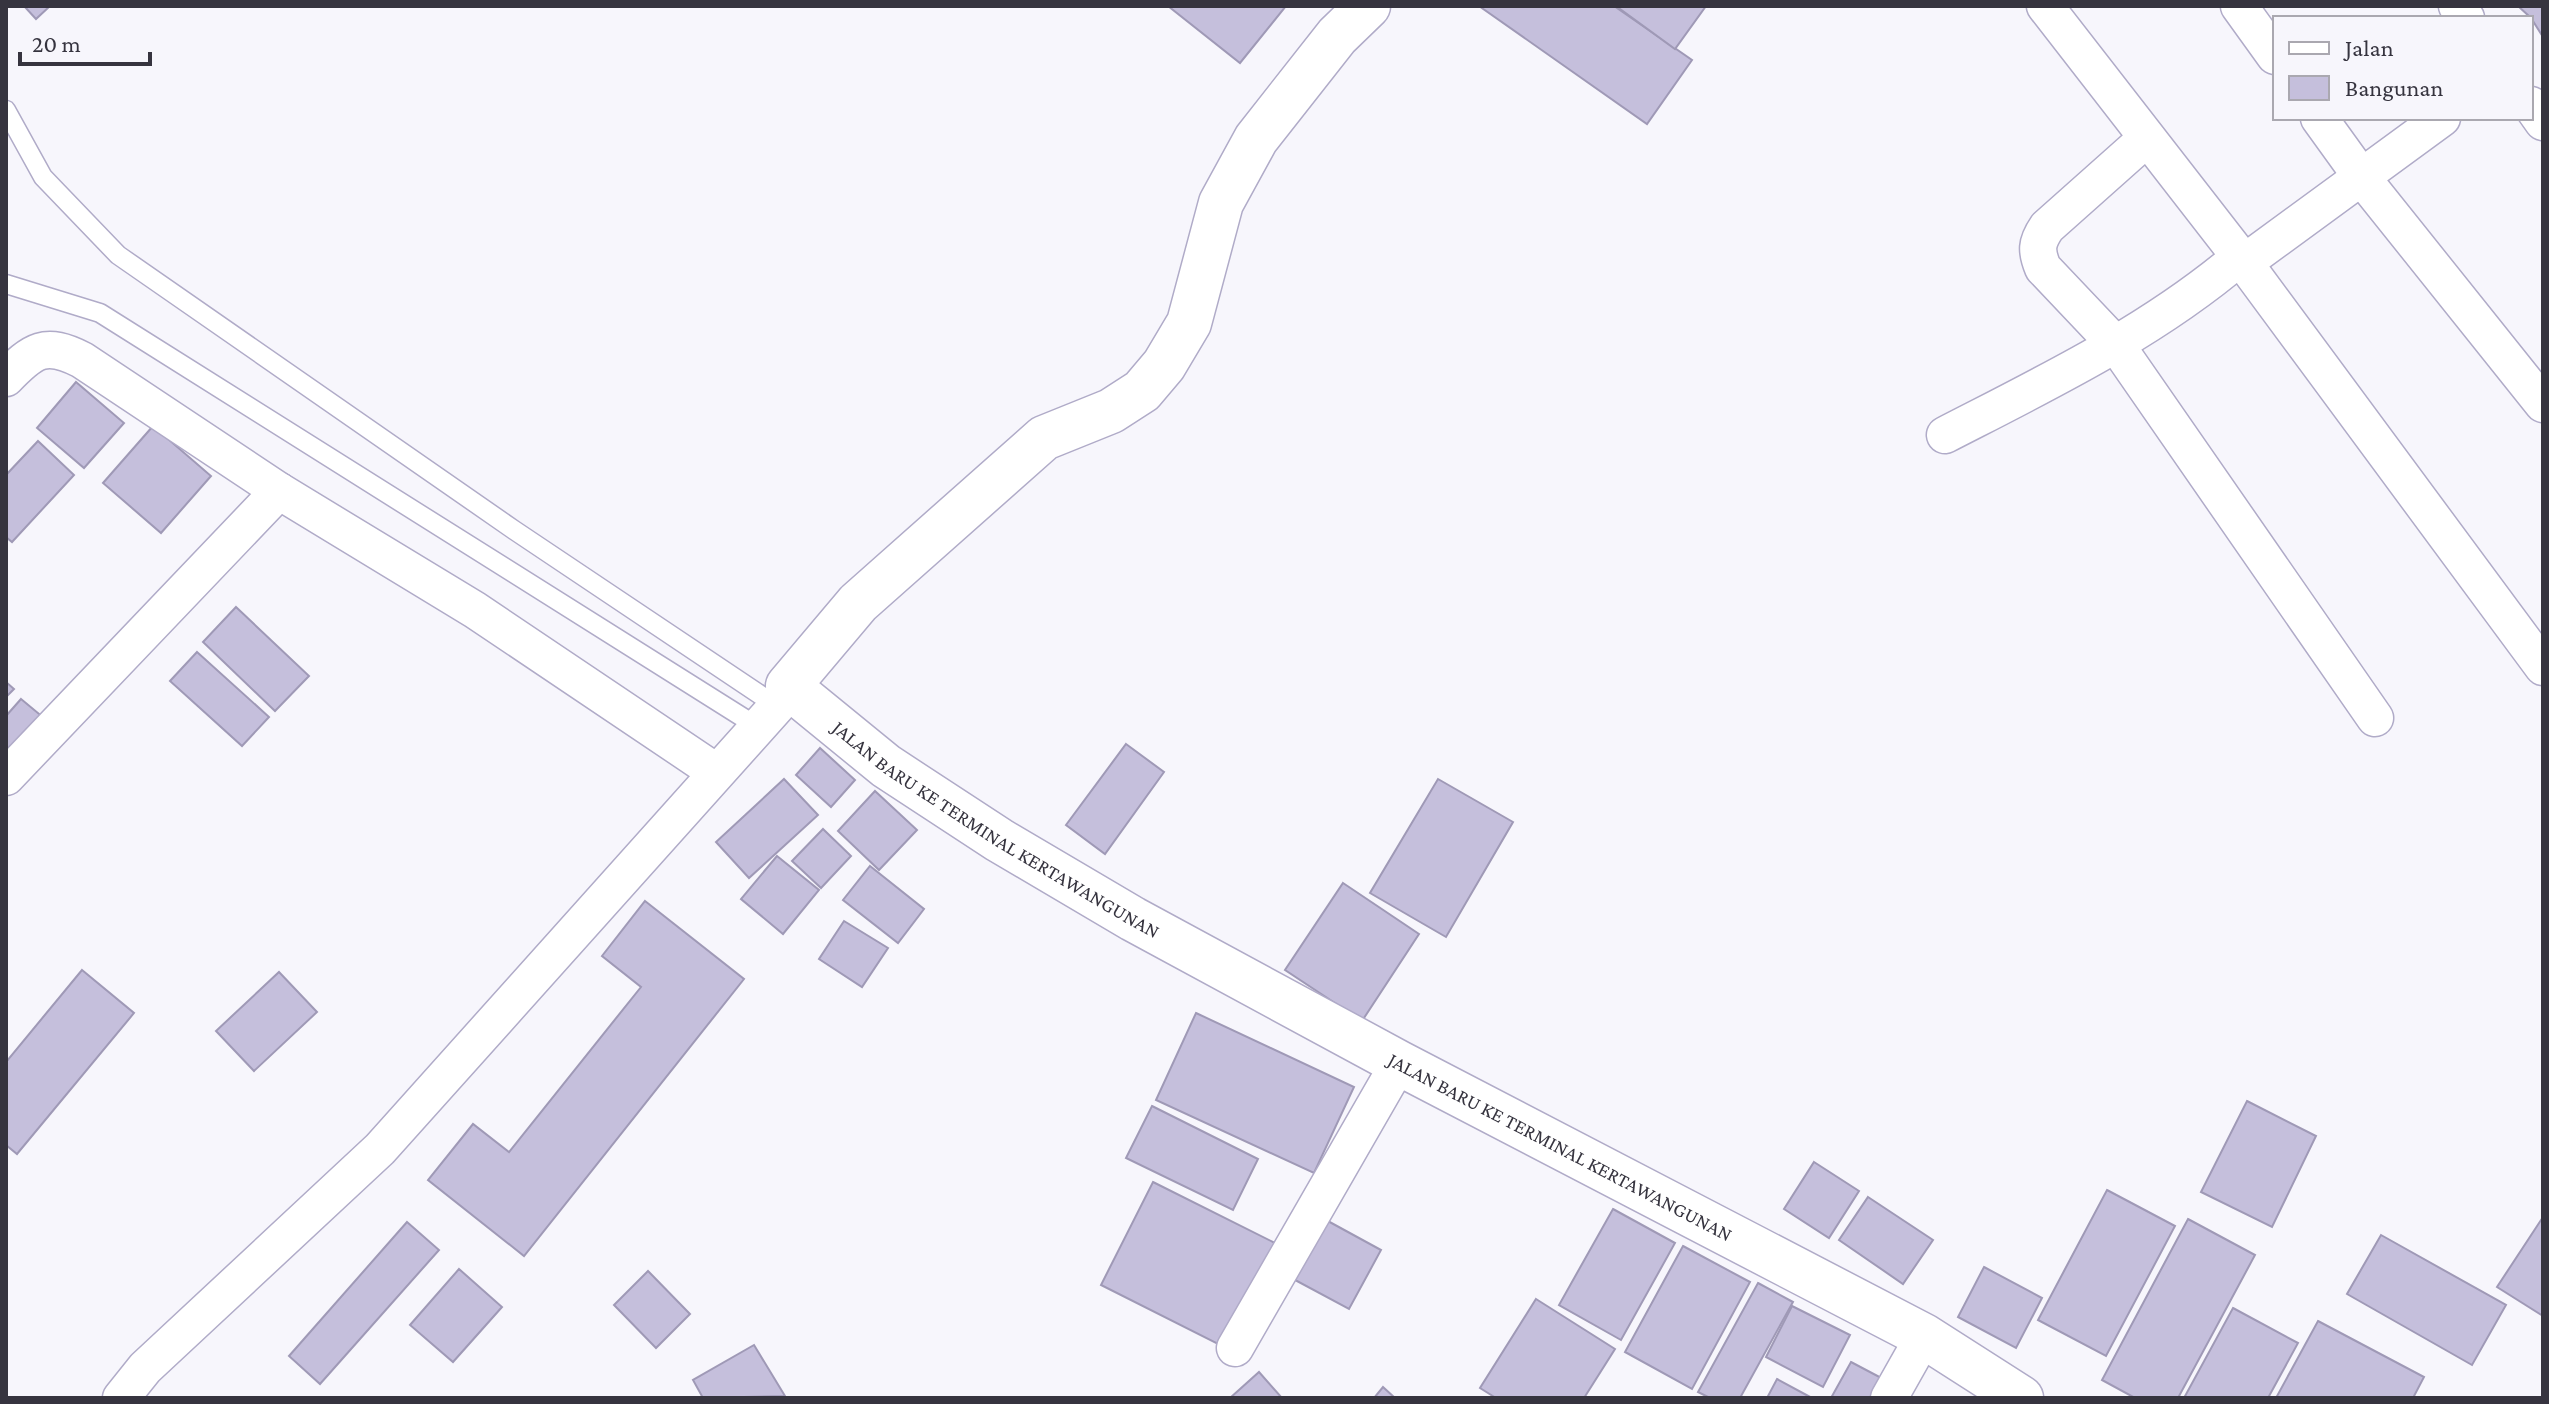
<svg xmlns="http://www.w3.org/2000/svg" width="2549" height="1404" font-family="'Crimson Pro',serif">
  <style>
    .building { fill: #c5bfdc; stroke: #9f99b6; stroke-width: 2 }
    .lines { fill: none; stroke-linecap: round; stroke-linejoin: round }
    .service-casing { stroke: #b0abc8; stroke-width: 21 }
    .minor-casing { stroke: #b0abc8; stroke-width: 39 }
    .secondary-casing { stroke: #b0abc8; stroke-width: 47 }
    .service { stroke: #fff; stroke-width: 18 }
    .minor { stroke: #fff; stroke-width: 36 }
    .secondary { stroke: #fff; stroke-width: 44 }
    .labels { text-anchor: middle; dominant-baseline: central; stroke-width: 6; stroke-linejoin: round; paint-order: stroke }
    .street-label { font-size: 20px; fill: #36343f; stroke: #f7f6fc }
  </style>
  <rect width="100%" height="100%" fill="#f7f6fc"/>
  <g class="building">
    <polygon points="24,6 50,6 36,19"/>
    <polygon points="1168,6 1286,6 1240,63"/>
    <polygon points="1479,6 1614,6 1692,60 1647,124"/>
    <polygon points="1616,6 1706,6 1675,49"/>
    <polygon points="2518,6 2543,6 2543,37 2531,18"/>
    <polygon points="76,382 124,423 84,468 37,428"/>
    <polygon points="153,426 211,476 161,533 103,483"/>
    <polygon points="38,441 74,475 12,542 6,537 6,475"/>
    <polygon points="236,607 309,676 275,711 203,642"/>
    <polygon points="197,652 269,717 242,746 170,681"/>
    <polygon points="6,682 14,689 6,697"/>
    <polygon points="21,699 44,718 12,755 6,750 6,716"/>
    <polygon points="1126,744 1164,772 1105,854 1066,825"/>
    <polygon points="820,748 855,780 831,807 796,775"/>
    <polygon points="784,779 818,815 749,878 716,842"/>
    <polygon points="1438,779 1513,822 1446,937 1370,893"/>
    <polygon points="875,791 917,830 879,870 838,831"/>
    <polygon points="823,829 851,856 821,888 792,861"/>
    <polygon points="777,856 819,890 783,934 741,899"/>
    <polygon points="870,866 924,909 898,943 843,900"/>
    <polygon points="1343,883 1419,934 1362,1021 1285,970"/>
    <polygon points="645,901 744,979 524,1256 428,1180 473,1124 509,1152 641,987 602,956"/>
    <polygon points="844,921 888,948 862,987 819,959"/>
    <polygon points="82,970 134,1013 17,1154 6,1145 6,1062"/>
    <polygon points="279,972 317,1012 254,1071 216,1031"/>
    <polygon points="1196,1013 1354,1087 1314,1173 1156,1100"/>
    <polygon points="2247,1101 2316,1136 2272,1227 2201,1192"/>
    <polygon points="1152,1106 1258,1159 1233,1210 1126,1158"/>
    <polygon points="1814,1162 1859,1191 1829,1238 1784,1209"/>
    <polygon points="1153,1182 1275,1243 1224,1347 1101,1285"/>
    <polygon points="2107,1190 2175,1226 2106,1356 2038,1320"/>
    <polygon points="1868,1197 1933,1240 1903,1284 1839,1240"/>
    <polygon points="1613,1209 1675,1243 1621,1340 1559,1305"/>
    <polygon points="1315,1214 1381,1250 1349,1309 1282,1273"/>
    <polygon points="2543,1217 2543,1316 2497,1287"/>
    <polygon points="2188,1219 2255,1255 2178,1398 2135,1398 2102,1380"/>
    <polygon points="407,1222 439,1250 320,1384 289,1356"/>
    <polygon points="2381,1235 2506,1305 2472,1365 2347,1294"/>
    <polygon points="1683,1246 1750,1282 1692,1389 1625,1352"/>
    <polygon points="1984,1267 2042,1298 2016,1348 1958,1317"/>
    <polygon points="459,1269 502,1307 453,1362 410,1325"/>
    <polygon points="648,1271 690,1314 656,1348 614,1305"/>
    <polygon points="1758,1283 1793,1302 1740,1398 1710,1398 1698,1392"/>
    <polygon points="1536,1299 1615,1349 1584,1398 1496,1398 1480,1388"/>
    <polygon points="1792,1306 1850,1335 1823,1387 1766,1357"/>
    <polygon points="2233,1308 2298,1343 2268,1398 2184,1398"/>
    <polygon points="2318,1321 2424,1377 2413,1398 2276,1398"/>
    <polygon points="754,1345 785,1396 703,1398 693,1380"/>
    <polygon points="1851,1362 1887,1381 1878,1398 1831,1398"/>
    <polygon points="1259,1372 1282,1398 1230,1398"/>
    <polygon points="1777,1379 1812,1398 1767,1398"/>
    <polygon points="1383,1387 1395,1398 1374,1398"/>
  </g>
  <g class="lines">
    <g class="service-casing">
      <g id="service">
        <polyline points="6,110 43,177 118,255 514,530 777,706"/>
        <polyline points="6,284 100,313 758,727"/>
      </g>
    </g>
    <g class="minor-casing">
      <g id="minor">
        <polyline points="2045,6 2240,257 2543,667"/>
        <polyline points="2239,6 2275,56"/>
        <polyline points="2457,6 2466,18"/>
        <polyline points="2531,105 2543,122"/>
        <polyline points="2319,118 2363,179 2543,404"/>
        <path d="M2147,138l-100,89c-11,16 -11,24 -4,41l74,78 258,372"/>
        <path d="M6,378c27,-28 39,-37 76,-18l197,131 196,119 241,162"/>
        <path d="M1945,435c103,-53 207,-103 295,-178h12l190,-139"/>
        <polyline points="6,777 279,491"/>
        <polyline points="1235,1348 1399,1063"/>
        <polyline points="121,1398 145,1368 380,1149 777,706 788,686"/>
        <polyline points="1889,1398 1924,1336"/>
      </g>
    </g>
    <g class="secondary-casing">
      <g id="secondary">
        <path id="s1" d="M1368,6l-31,30 -81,103 -35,64 -32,120 -25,42 -22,26 -31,20 -67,27 -186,165 -70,83 98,80 113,74 134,79 266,144 525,273 97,62"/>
      </g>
    </g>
    <use href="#service" class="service"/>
    <use href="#minor" class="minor"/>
    <use href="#secondary" class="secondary"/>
  </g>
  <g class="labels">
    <g class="street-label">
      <text stroke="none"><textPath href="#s1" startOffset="1174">JALAN BARU KE TERMINAL KERTAWANGUNAN</textPath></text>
      <text stroke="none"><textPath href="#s1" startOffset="1822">JALAN BARU KE TERMINAL KERTAWANGUNAN</textPath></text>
    </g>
  </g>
  <rect width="2549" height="1404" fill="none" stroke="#36343f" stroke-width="16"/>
  <rect x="2273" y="16" width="260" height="104" fill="#f7f6fc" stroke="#aaa8b0" stroke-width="2"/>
  <rect x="2289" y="42" width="40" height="12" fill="#ffffff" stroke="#aaa8b0" stroke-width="2"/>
  <text x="2345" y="56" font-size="24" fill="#36343f">Jalan</text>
  <rect x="2289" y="76" width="40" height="24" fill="#c5bfdc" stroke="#aaa8b0" stroke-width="2"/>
  <text x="2345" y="96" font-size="24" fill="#36343f">Bangunan</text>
  <path d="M20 52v12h130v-12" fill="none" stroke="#36343f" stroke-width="4"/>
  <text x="32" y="52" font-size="24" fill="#36343f" stroke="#f7f6fc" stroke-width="6" paint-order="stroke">20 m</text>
</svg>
